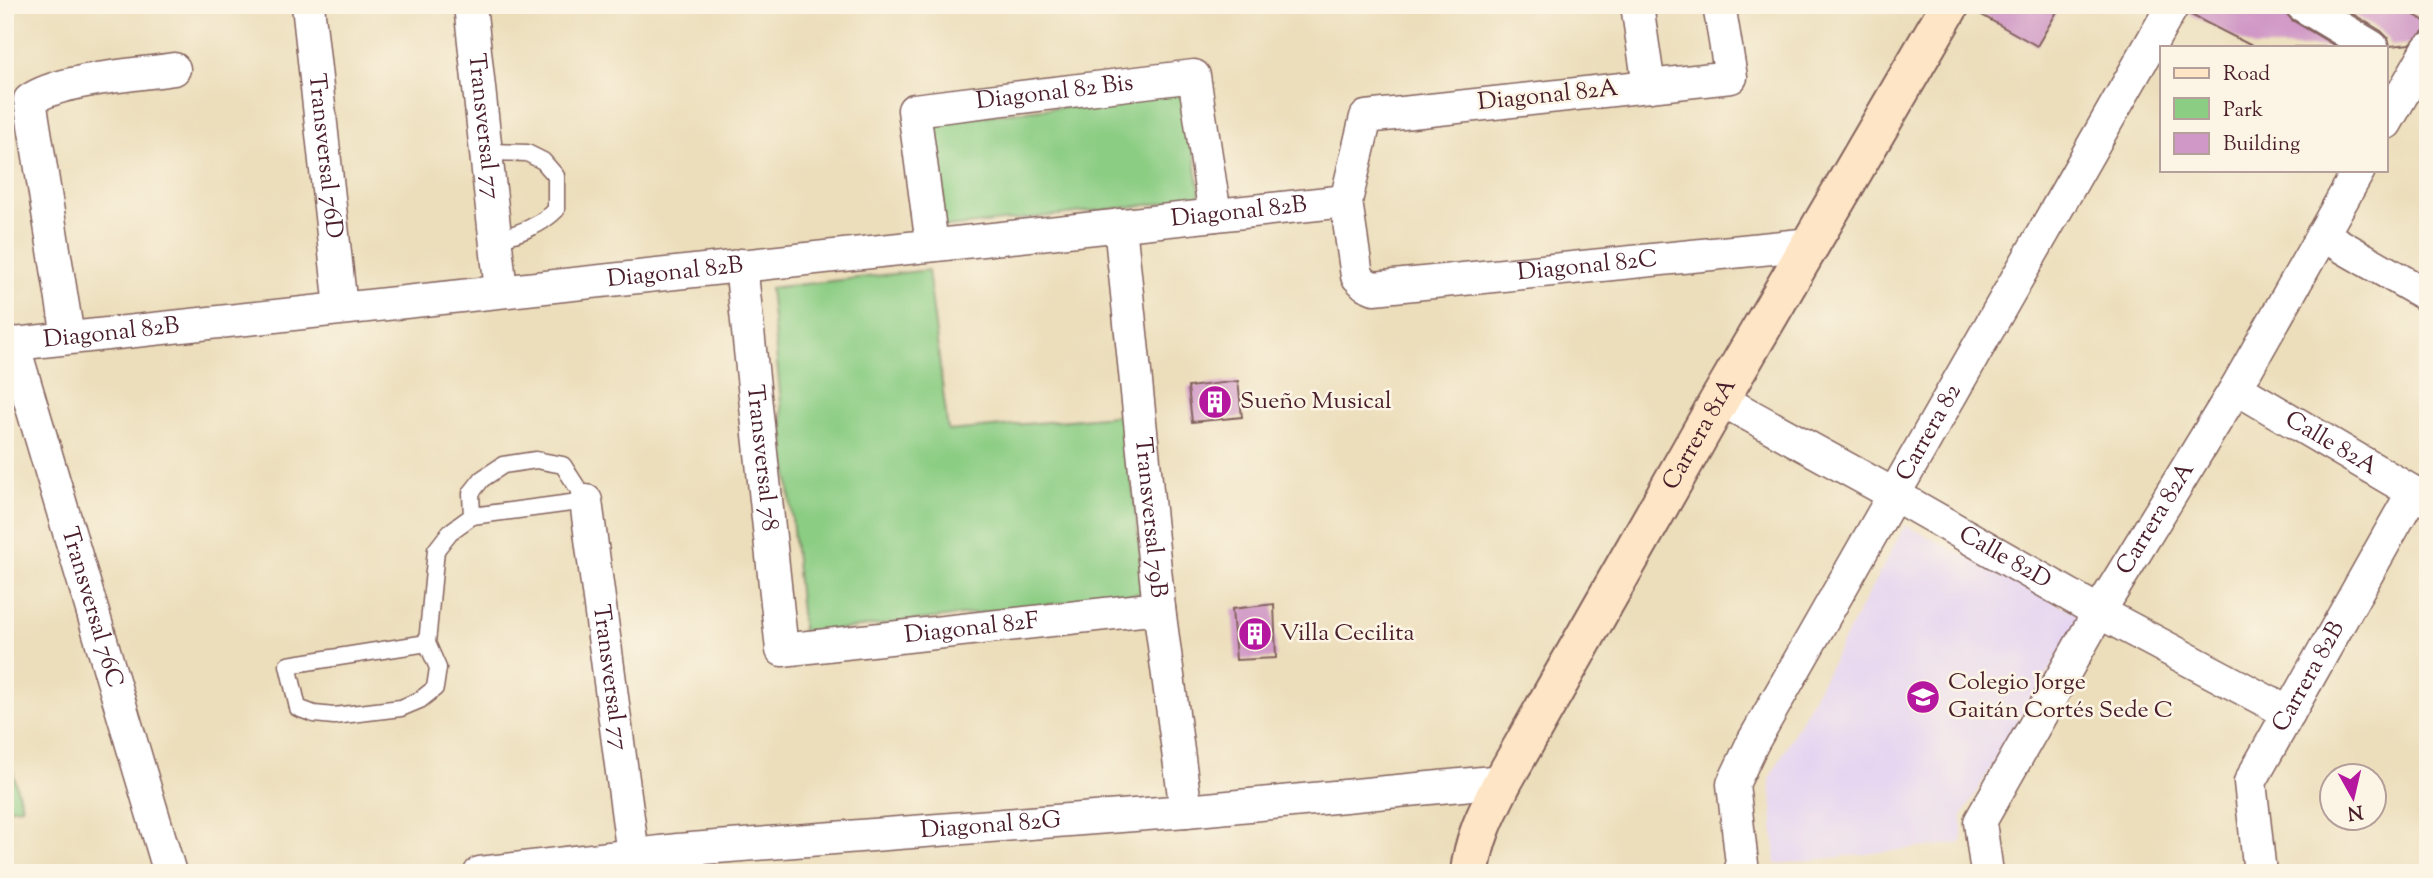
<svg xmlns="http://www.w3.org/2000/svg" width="2433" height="878" font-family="'Sorts Mill Goudy',serif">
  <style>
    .built { fill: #e4d3f2 }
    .green { fill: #8ccd84; stroke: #6b7658; stroke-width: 2 }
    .building { fill: #d098c6 }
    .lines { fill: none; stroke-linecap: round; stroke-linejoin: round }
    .lane-casing { stroke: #83625d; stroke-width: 19 }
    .street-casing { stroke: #83625d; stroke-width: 35 }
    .secondary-casing { stroke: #83625d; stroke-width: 42 }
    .lane { stroke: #fff; stroke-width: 16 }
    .street { stroke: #fff; stroke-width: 32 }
    .secondary { stroke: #fee5c5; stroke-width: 38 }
    .labels { text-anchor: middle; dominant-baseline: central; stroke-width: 5; stroke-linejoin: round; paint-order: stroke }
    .street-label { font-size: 24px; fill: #4a1f2b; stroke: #fcf5e5 }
    .poi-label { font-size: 24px; fill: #4a1f2b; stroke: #fcf5e5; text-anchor: start }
  </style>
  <rect width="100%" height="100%" fill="#fcf5e5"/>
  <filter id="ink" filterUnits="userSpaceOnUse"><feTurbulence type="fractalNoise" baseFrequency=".0143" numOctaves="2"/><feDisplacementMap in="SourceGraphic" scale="14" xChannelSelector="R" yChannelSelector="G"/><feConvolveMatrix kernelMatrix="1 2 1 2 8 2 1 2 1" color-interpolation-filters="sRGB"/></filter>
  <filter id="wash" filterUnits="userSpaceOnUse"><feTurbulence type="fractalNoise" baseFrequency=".00686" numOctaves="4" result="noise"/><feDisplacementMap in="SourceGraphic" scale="28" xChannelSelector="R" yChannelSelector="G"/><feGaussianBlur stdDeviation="1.57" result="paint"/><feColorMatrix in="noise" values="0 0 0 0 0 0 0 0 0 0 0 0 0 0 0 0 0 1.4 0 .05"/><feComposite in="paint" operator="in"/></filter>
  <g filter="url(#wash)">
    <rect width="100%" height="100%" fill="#ecdebb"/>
    <polygon class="built" points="1905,525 2082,616 1962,816 1962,843 1776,864 1770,778"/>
    <g class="green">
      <polygon points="1185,93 1201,199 940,228 929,122"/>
      <polygon points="928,270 948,431 1124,415 1145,593 803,634 770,288"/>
      <polygon points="5,745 22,807 5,809"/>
    </g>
    <g id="blocks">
      <g class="building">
        <polygon points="1972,5 2061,5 2037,46 1971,9"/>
        <polygon points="2191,5 2284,5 2286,13 2292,20 2337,47 2254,47 2189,14"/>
        <polygon points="2338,5 2397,5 2428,23 2428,27 2410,44 2390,46 2388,38 2381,31"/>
        <polygon points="1238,381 1242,417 1192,422 1188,387"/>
        <polygon points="1274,604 1276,658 1236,660 1232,609"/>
      </g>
    </g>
  </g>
  <g filter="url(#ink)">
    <use href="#blocks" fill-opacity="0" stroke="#83625d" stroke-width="2"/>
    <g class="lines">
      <g class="lane-casing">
        <g id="lane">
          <path d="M487,152l40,1 16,8 13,15v34c-17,17 -38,23 -60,30"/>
          <polyline points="427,643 438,668 435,688 420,700 401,708 334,716 314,714 298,708 288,665 427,643 436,550 450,532 472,516 586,501 563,465 536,460 503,465 482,479 471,493 472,516"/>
        </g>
      </g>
      <g class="street-casing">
        <g id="street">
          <path id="s1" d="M308,5l33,303"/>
          <path id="s2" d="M470,5l31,286"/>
          <polyline points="1637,5 1649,86"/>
          <path id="s3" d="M1719,5l12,72 -365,40 -20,84 11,75 8,8 9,4 437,-44"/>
          <polyline points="2302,5 2372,47"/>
          <polyline points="2386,123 2428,49"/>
          <path id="s4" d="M1120,225l39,383 27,203"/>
          <polyline points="2322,235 2428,296"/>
          <path id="s5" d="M932,245l-18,-135 280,-34 21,139"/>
          <path id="s6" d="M741,265l41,385 377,-42"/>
          <path d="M68,337l-38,-237c29,-21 106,-25 144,-31"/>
          <path id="s7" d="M13,343l157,530"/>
          <path id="s8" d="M5,345l1341,-144"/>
          <path id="s9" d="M2236,388l192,113"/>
          <path id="s10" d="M1720,399l173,95 206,118 190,101"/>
          <path id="s11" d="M586,501l47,354"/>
          <path id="s12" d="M480,873l198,-23 508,-39 317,-30"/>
          <path id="s13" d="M1743,873l-10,-89 20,-42 420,-737"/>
          <path id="s14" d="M1987,873l-7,-51 119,-210 137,-224 123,-218"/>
          <path id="s15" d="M2260,873l-10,-91 163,-290"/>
        </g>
      </g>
      <g class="secondary-casing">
        <g id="secondary">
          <path id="s16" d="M1470,873c3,-34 18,-62 33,-92l217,-382 230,-394"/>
        </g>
      </g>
      <use href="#lane" class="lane"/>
      <use href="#street" class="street"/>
      <use href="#secondary" class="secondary"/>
    </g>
  </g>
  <defs>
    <g id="building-disc" transform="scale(1.75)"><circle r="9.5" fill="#b5179e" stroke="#fcf5e5"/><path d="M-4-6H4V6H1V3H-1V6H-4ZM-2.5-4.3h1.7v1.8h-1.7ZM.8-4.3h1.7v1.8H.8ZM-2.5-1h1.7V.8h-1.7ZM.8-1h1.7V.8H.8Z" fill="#fff"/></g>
    <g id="school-disc" transform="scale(1.75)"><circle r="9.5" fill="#b5179e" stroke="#fcf5e5"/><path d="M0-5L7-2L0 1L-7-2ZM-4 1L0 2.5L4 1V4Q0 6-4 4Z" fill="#fff"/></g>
  </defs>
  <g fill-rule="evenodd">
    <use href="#building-disc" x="1215" y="402"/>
    <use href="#building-disc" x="1255" y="634"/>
    <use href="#school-disc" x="1923" y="697"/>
  </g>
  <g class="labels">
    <g class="street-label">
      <text stroke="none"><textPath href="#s5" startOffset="278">Diagonal 82 Bis</textPath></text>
      <text transform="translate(1548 96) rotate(-6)">Diagonal 82A</text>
      <text stroke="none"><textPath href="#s2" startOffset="122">Transversal 77</textPath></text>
      <text stroke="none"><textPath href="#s1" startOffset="152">Transversal 76D</textPath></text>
      <text stroke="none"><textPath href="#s8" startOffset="1241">Diagonal 82B</textPath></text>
      <text stroke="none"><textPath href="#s3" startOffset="838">Diagonal 82C</textPath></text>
      <text stroke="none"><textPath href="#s8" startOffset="674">Diagonal 82B</textPath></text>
      <text stroke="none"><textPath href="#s8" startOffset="107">Diagonal 82B</textPath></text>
      <text stroke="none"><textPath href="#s13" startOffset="492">Carrera 82</textPath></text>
      <text stroke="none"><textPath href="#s16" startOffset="497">Carrera 81A</textPath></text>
      <text stroke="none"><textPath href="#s9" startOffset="110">Calle 82A</textPath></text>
      <text stroke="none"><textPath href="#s6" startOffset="194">Transversal 78</textPath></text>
      <text stroke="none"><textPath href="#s4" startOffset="294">Transversal 79B</textPath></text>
      <text stroke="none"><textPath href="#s14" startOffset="402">Carrera 82A</textPath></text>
      <text stroke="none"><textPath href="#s10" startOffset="326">Calle 82D</textPath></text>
      <text stroke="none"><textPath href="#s7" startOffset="276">Transversal 76C</textPath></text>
      <text stroke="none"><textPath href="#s6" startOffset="578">Diagonal 82F</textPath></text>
      <text stroke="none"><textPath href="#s15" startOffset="212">Carrera 82B</textPath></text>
      <text stroke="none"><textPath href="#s11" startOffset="178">Transversal 77</textPath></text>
      <text stroke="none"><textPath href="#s12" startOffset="513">Diagonal 82G</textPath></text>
    </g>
    <g class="poi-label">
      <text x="1240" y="402">Sueño Musical</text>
      <text x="1280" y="634">Villa Cecilita</text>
      <text x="1948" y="683">Colegio Jorge<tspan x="1948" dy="28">Gaitán Cortés Sede C</tspan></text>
    </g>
  </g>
  <rect width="2433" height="878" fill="none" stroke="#fcf5e5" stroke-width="28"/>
  <rect x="2160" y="46" width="228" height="126" fill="#fcf5e5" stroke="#b59f9b" stroke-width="2"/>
  <rect x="2174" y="68" width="35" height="10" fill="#fee5c5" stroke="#b59f9b" stroke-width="2"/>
  <text x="2223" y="80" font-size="21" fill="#4a1f2b">Road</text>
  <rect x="2174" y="98" width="35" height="21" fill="#8ccd84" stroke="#b59f9b" stroke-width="2"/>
  <text x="2223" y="116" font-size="21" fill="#4a1f2b">Park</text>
  <rect x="2174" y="133" width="35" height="21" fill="#d098c6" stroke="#b59f9b" stroke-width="2"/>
  <text x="2223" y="150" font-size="21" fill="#4a1f2b">Building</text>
  <g transform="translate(2353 797) rotate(172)"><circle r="33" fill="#fcf5e5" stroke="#b59f9b" stroke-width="2"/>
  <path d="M0-5L12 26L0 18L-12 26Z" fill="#b5179e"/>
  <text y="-10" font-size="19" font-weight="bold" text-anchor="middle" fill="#4a1f2b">N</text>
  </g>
</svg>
